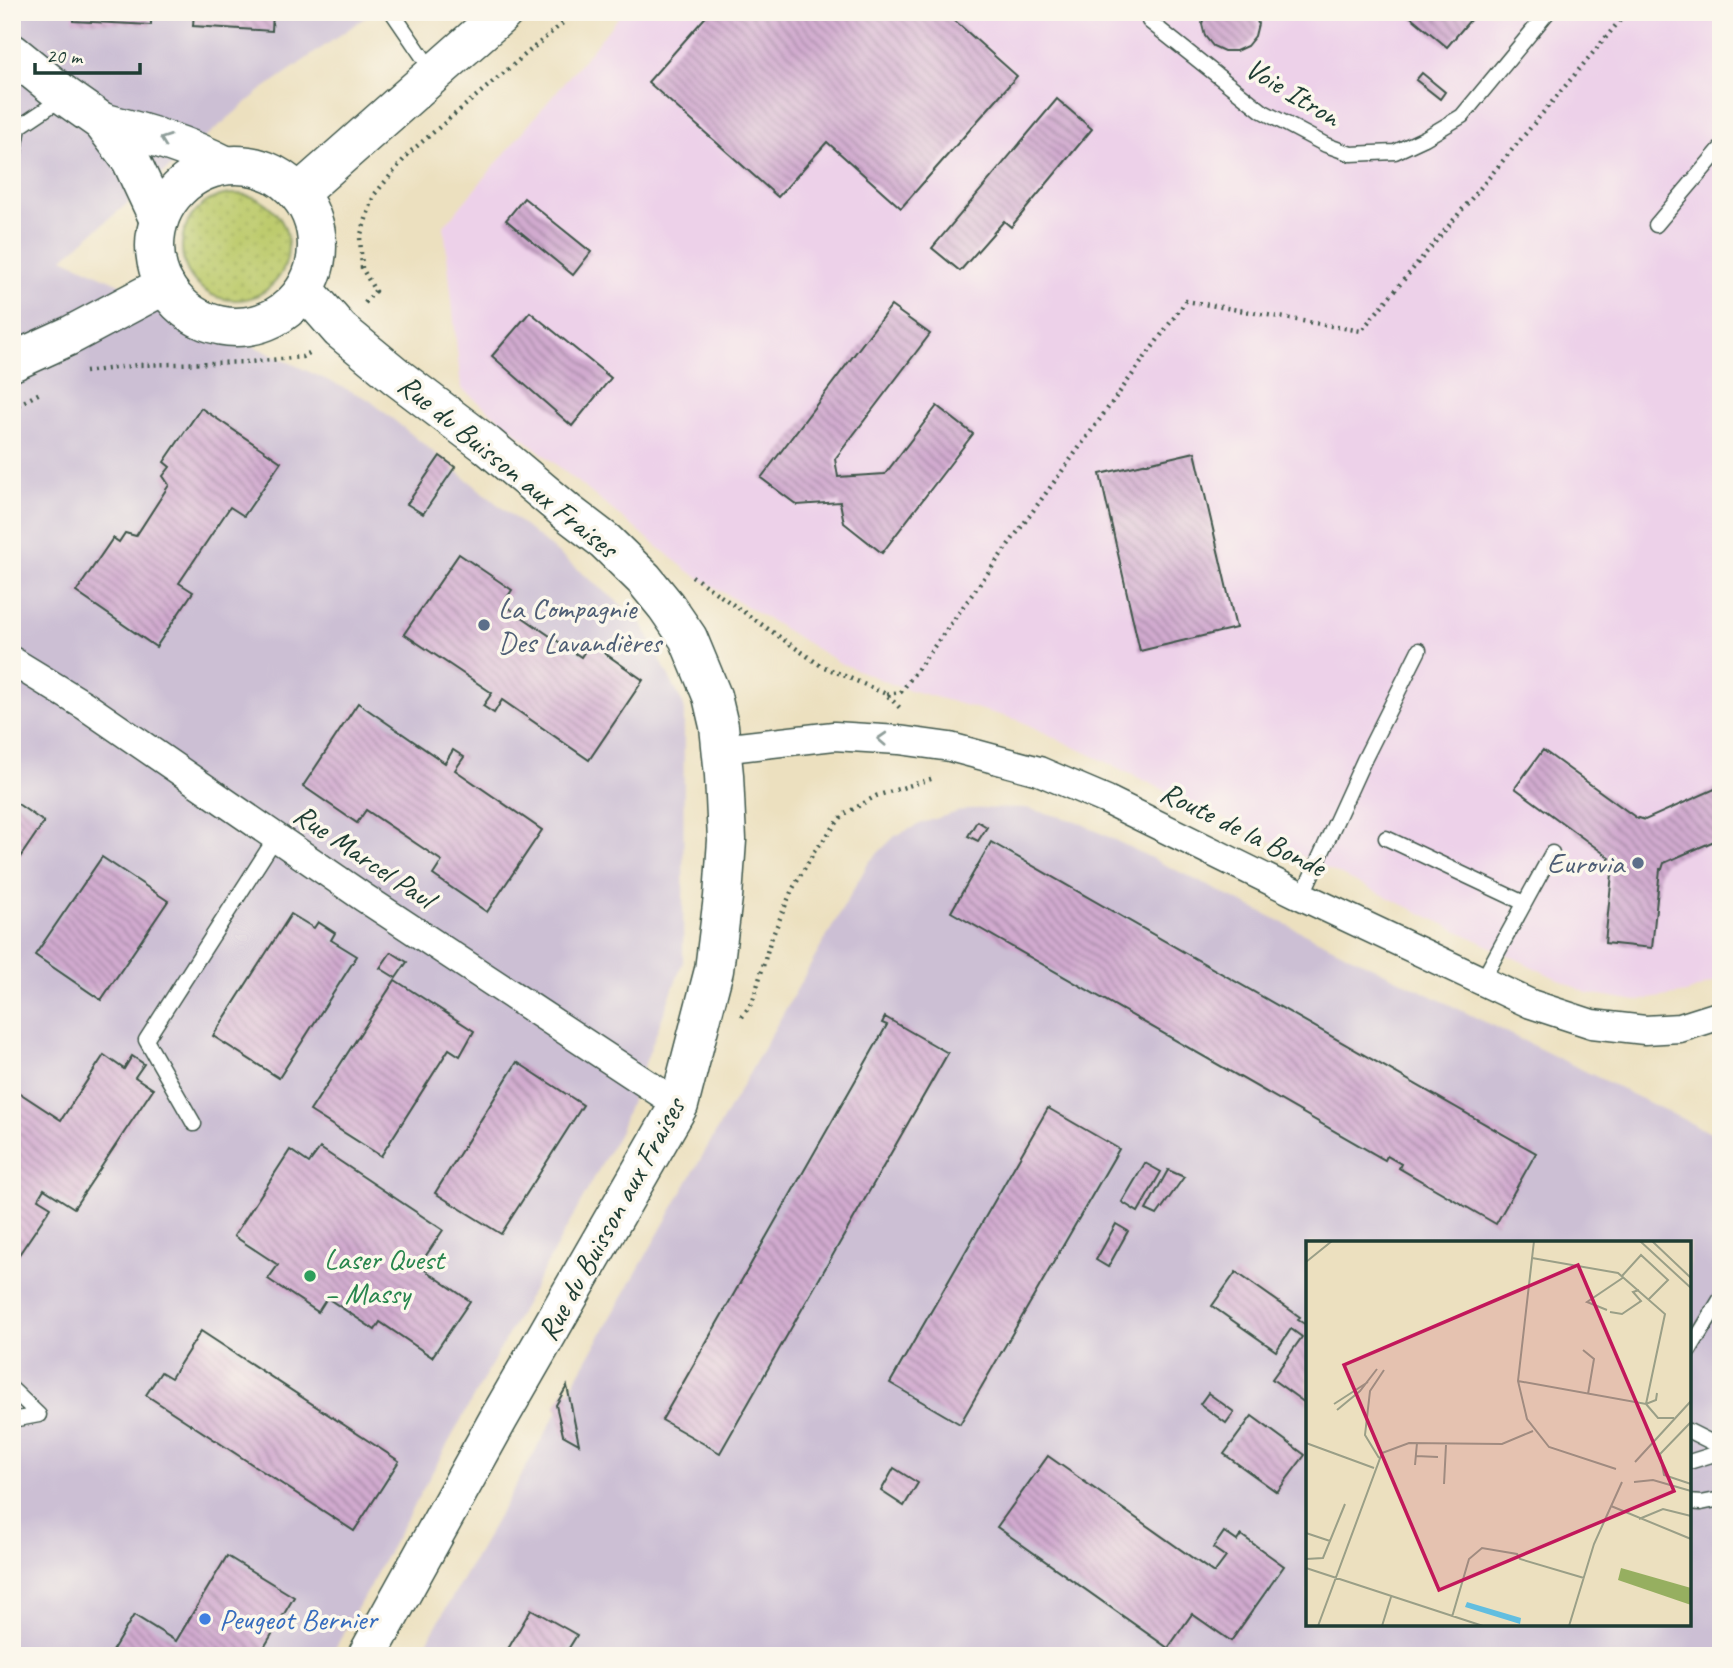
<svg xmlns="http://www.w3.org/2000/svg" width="1733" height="1668" font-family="Caveat,sans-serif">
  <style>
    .built { fill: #edd1e9 }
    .industrial { fill: #ccbfd4; fill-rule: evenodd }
    .grass { fill: url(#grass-dots); stroke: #6e8450; stroke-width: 2 }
    .building { fill: url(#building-back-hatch) }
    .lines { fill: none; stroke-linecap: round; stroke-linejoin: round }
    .lane-casing { stroke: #3e5549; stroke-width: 17 }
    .street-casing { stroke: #3e5549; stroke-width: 31 }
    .secondary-casing { stroke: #3e5549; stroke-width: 41 }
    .path { stroke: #3e5549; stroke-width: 4.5; stroke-dasharray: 2 5; stroke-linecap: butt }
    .lane { stroke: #fff; stroke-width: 14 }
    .street { stroke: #fff; stroke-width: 28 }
    .secondary { stroke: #fff; stroke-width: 38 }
    .oneway { stroke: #8f9e9a }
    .service-dot { fill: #5c6f8a; stroke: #fbf7ec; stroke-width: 2.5 }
    .leisure-dot { fill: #2e9e5b; stroke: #fbf7ec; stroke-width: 2.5 }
    .shop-dot { fill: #3f7fe0; stroke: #fbf7ec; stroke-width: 2.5 }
    .labels { text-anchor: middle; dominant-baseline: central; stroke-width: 7; stroke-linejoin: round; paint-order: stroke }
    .street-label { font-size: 30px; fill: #1f3d34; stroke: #fbf7ec }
    .service-label { font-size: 30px; fill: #4e5e75; stroke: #fbf7ec; text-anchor: start }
    .leisure-label { font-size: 30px; fill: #27864d; stroke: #fbf7ec; text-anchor: start }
    .shop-label { font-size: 30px; fill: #366cbe; stroke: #fbf7ec; text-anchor: start }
    .inset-road { fill: none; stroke: #9a9f87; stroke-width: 2 }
    .view { fill: #c2185b; fill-opacity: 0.15; stroke: #c2185b; stroke-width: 3.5 }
    .inset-edge { fill: none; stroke: #1f3d34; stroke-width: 3.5 }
  </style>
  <defs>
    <pattern id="grass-dots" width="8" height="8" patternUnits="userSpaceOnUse" patternTransform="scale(1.75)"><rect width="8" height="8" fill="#bdcb6d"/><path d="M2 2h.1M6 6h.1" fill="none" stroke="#a2af5f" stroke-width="1.8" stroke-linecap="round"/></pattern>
    <pattern id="building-back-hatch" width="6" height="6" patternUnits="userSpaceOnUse" patternTransform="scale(1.75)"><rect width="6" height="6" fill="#d1aacf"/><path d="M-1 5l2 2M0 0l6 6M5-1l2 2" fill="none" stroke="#a98ca9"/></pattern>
  </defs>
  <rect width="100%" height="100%" fill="#fbf7ec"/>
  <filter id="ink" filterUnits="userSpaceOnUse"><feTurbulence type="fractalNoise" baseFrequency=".0143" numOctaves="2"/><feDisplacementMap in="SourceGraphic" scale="14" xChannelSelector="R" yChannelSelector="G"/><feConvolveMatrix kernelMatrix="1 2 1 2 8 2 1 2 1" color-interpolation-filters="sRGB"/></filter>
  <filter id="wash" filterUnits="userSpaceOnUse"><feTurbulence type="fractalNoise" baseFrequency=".00686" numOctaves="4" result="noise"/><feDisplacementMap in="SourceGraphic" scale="28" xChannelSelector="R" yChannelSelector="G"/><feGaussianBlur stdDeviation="1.57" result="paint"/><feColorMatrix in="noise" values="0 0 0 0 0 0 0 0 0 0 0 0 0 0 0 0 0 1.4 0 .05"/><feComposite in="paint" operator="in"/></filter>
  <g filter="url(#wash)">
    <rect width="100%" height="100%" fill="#ece0bf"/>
    <polygon class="built" points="623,12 1721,12 1721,979 1687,993 1637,1001 1587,993 1018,720 899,687 840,663 688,571 461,388 444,226"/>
    <g class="industrial">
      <polygon points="12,12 373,12 259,92 63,258 368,399 640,620 684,706 683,962 619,1133 331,1656 12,1656"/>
      <path d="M1026,808l50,13 645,317v518h-1302l450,-794 26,-26 27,-13 45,-14zM1308,1243h381v381h-381z"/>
    </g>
    <circle class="grass" cx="235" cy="247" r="53"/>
    <g id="blocks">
      <g class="building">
        <polygon points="73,12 151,12 151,25 73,21"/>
        <polygon points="194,12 273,12 272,31 193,26"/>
        <polygon points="710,12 945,12 1017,76 901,208 827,142 778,197 648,82"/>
        <polygon points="1205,12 1255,12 1258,24 1255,36 1247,46 1236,51 1224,51 1213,46 1205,36 1202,24"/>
        <polygon points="1405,12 1477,12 1447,47"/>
        <polygon points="1422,73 1445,92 1440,99 1416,80"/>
        <polygon points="1057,99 1092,129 1011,227 1004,221 960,271 932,248"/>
        <polygon points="524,198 591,252 573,275 506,220"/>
        <polygon points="891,306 930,334 835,459 838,477 885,474 937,406 973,434 882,553 844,523 840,502 797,505 761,478"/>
        <polygon points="530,312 611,378 572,426 492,356"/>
        <polygon points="201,408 281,462 244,516 230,507 179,583 193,592 156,647 76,592 113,538 119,542 125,533 136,536 169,485 163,476 170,467 164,462"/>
        <polygon points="1195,452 1236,628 1140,651 1100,474"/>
        <polygon points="440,456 455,467 423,514 407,504"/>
        <polygon points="459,554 512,590 503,604 581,657 590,643 643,680 589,760 502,700 494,713 483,706 492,693 404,634"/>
        <polygon points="358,703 445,763 453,750 464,757 455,770 542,830 487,912 433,875 442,861 366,810 357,823 303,786"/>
        <polygon points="1543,750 1638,819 1639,818 1645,820 1717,788 1721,795 1721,838 1664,863 1662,869 1660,869 1652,948 1605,943 1613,864 1611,864 1609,859 1610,858 1515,788"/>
        <polygon points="12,800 44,822 12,869"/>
        <polygon points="977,821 987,827 978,841 968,836"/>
        <polygon points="991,842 1536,1153 1496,1224 1399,1168 1401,1164 1387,1156 1385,1160 951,912"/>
        <polygon points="102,857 168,901 101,1000 35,955"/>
        <polygon points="291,914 314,928 318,922 335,933 331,940 357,956 279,1078 213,1036"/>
        <polygon points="391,952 407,962 396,978 380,968"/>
        <polygon points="395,980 474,1031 460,1056 449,1049 381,1156 310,1111"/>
        <polygon points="885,1017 948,1053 720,1453 662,1420 887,1025 882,1023"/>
        <polygon points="104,1055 124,1069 132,1056 144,1064 135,1077 153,1089 74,1208 44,1189 38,1199 51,1207 12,1265 12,1088 61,1120"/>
        <polygon points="517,1062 583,1105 501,1234 435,1193"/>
        <polygon points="1048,1108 1119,1149 960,1424 890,1383"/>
        <polygon points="320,1148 443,1230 419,1266 470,1301 432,1357 380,1322 375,1330 327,1298 318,1312 268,1279 278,1265 234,1236 290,1150 309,1163"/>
        <polygon points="1145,1163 1161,1172 1138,1212 1122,1202"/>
        <polygon points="1168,1170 1184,1177 1157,1215 1146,1210"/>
        <polygon points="1116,1224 1128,1231 1108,1267 1096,1260"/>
        <polygon points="1236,1272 1300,1317 1298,1320 1308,1326 1308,1405 1272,1379 1302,1337 1291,1329 1276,1351 1212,1306"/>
        <polygon points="201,1331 399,1461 354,1531 146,1395 161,1372 171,1378"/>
        <polygon points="567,1386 579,1444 563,1435 556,1405"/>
        <polygon points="1208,1393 1234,1412 1226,1423 1200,1404"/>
        <polygon points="1252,1416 1305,1455 1277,1492 1224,1454"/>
        <polygon points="1048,1456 1214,1573 1226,1557 1213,1548 1224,1532 1237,1541 1241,1535 1284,1566 1231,1641 1192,1614 1168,1648 997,1527"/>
        <polygon points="894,1468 918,1483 904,1506 881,1491"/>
        <polygon points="227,1556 294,1597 259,1656 109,1656 134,1615 176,1641"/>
        <polygon points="531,1609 577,1635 564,1656 504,1656"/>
      </g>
    </g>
  </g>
  <g filter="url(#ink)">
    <use href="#blocks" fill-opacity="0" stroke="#3e5549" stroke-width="2"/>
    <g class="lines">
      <g class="lane-casing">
        <g id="lane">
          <polyline points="392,12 433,72"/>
          <polyline points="1148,12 1149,21 1262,111 1326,145 1351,154 1395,152 1425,138 1462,116 1548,12"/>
          <polyline points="12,120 19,127 12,168"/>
          <polyline points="19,127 64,97"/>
          <polyline points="1656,225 1721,148"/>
          <polyline points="1386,838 1524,903"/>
          <polyline points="1302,896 1364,760 1419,650"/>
          <polyline points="1482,981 1552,853"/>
          <polyline points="194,1124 146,1040 276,837"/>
          <polyline points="1689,1351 1721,1298"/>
          <polyline points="12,1389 39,1415 12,1420"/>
          <polyline points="1689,1431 1721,1447"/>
          <polyline points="1689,1462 1721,1452"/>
          <polyline points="1689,1502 1701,1503 1721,1499"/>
        </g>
      </g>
      <g class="street-casing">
        <g id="street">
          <polyline points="12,661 84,705 363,897 679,1105"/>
          <polyline points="721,749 834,736 899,740 950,747 1039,771 1107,800 1302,896 1531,1004 1592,1024 1645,1030 1680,1028 1721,1015"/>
        </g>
      </g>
      <g class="secondary-casing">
        <g id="secondary">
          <polyline points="12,53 65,96 102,122 131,160 159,220"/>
          <path d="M102,122c43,11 84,23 123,43"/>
          <circle cx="236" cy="246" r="81"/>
          <polyline points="299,193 504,12"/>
          <polyline points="305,290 340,330 397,377 487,445 567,512 605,541 644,579 666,606 688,638 712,696 719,726 724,775 727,840 723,897 714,970 679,1105 499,1418 367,1656"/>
          <polyline points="12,362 69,336 165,285"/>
        </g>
      </g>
      <g class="path">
        <polyline points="365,303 375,291 362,268 360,237 374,195 410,152 565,21 573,12"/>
        <polyline points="85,372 137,365 250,362 302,357 313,351"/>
        <polyline points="12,408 40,393"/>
        <polyline points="692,576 820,665 886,694 900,708"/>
        <polyline points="887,694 901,692 1186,301 1361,331 1627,12"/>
        <polyline points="742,1017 753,1001 770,942 792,890 814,852 843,815 876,796 934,778"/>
      </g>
      <use href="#lane" class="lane"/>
      <use href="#street" class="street"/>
      <use href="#secondary" class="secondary"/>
    </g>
    <defs><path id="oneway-chevron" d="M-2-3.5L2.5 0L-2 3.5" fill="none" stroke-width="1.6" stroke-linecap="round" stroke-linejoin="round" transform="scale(1.75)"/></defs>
    <g class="oneway">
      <use href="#oneway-chevron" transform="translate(165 140) rotate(-160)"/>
      <use href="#oneway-chevron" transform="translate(882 739) rotate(-177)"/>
    </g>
  </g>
  <g class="service-dot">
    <circle cx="484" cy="625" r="7"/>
    <circle cx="1638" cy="863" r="7"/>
  </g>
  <circle class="leisure-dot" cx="310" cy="1276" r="7"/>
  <circle class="shop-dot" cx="205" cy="1619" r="7"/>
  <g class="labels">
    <g class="street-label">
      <text transform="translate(1293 92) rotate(31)">Voie Itron</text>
      <text transform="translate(508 466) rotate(39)">Rue du Buisson aux Fraises</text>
      <text transform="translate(1243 829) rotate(26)">Route de la Bonde</text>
      <text transform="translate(364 856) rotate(34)">Rue Marcel Paul</text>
      <text transform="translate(611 1219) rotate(-61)">Rue du Buisson aux Fraises</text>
    </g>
    <g class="service-label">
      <text x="498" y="608">La Compagnie<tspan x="498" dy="34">Des Lavandières</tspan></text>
      <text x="1624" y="863" text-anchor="end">Eurovia</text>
    </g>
    <g class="leisure-label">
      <text x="324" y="1259">Laser Quest<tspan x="324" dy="34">– Massy</tspan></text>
    </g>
    <g class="shop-label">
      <text x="219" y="1619">Peugeot Bernier</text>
    </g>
  </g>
  <g transform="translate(1306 1241)">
    <rect width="385" height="385" fill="#ece0bf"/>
    <path d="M315,327l70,20v17l-73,-25z" fill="#96af60"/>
    <path d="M161,361l54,16 -1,6 -55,-17z" fill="#62bee0"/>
    <path class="inset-road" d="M228,0l-16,140 9,38 22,28 67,22M334,0l51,47M346,0l39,37M226,17l86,15 47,41 -19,90M0,21l26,-21M316,35l19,-21 27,25 -19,19M301,69l-20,-8 37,-25M304,71l12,2 19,-13 -8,-9 6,-2M277,109l11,9 -6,35M212,140l128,23 10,-4 1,-7M28,163l34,-22M340,163l12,14h16M31,169l23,-19 17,-22M385,181l-31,32 4,21 27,9M0,202l68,25M110,215l22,1M73,217l-14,-23 5,-44 14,-21M329,221l56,-61M109,224l2,-22M328,241l19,-2 38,11M138,243l2,-39M305,265l80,33M333,278l24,-10 28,7M0,292l24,8M0,318l17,-1 22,-54M0,327l177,58M146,376l17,-58 13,-11 35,6 3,5 64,19M12,385l64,-173 27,-10 93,1 31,-13M76,385l9,-29M263,385l25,-82 28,-62"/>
    <path class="view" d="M272,24l96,226 -235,99 -95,-225z"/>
    <rect width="385" height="385" class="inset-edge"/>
  </g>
  <rect width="1733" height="1668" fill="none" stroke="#fbf7ec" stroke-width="42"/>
  <path d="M35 63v10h105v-10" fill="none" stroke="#1f3d34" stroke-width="3.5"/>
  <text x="46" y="63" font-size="21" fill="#1f3d34" stroke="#fbf7ec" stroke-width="5" paint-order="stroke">20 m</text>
</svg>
